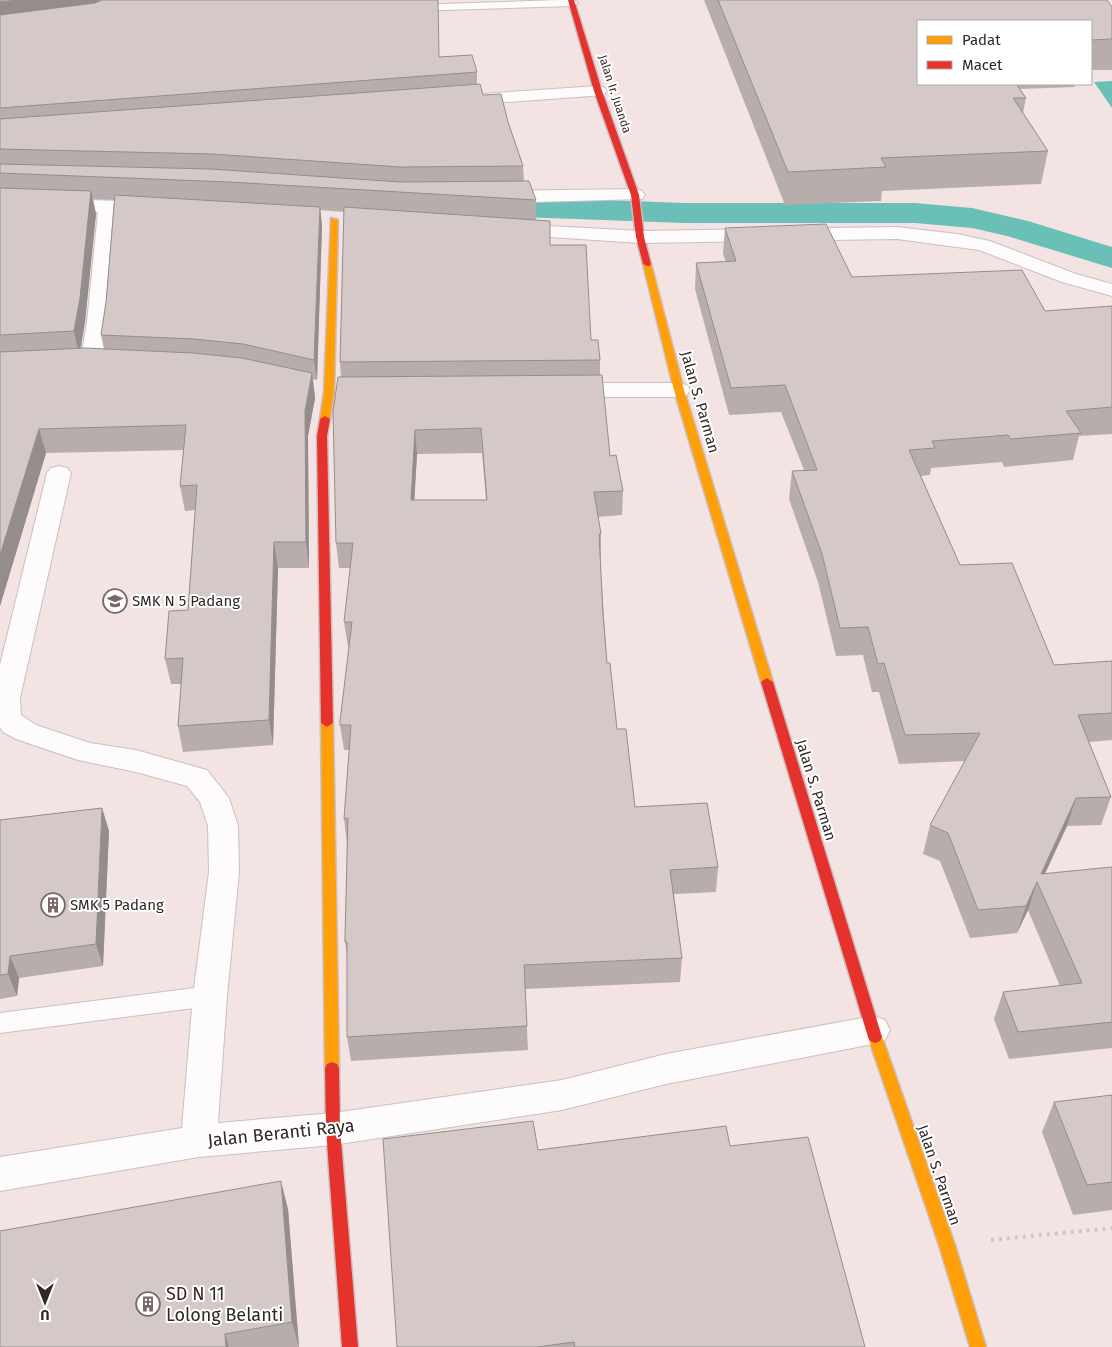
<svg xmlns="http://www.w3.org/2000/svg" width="1112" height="1347" font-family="'Fira Sans',sans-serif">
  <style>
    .water { fill: #6abfb6 }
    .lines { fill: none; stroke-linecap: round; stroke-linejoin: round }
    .canal { fill: #6abfb6; fill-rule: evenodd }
    .lane-casing { stroke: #cbbfbf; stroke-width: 2 }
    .street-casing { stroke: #cbbfbf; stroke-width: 2 }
    .slow-casing { stroke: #cbbfbf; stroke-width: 3 }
    .jam-casing { stroke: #cbbfbf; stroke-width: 3 }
    .path { stroke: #cdc7c7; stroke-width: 4; stroke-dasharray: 3 5; stroke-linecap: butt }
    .lane { fill: #fdfbfb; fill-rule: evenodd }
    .street { fill: #fdfbfb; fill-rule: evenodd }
    .slow { fill: #ff9f0a; fill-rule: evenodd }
    .jam { fill: #e5322d; fill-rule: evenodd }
    .wall { fill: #b7adac; fill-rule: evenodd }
    .shaded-wall { fill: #958d8c }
    .building { fill: #d5c9c8; stroke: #958d8c; fill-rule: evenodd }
    .labels { text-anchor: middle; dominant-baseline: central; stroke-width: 4; stroke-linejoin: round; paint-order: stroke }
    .far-street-label { font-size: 12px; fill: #322727; stroke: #fff }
    .street-label { font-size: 15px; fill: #322727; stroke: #fff }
    .poi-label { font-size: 15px; fill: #322727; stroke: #fff; text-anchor: start }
    .near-street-label { font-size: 18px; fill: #322727; stroke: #fff }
    .near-poi-label { font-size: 18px; fill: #322727; stroke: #fff; text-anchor: start }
  </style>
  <rect width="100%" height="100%" fill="#f3e3e2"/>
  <polygon class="water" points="1112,81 1112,108 1094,82"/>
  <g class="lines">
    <polygon class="canal" points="470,195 684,203 915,203 972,208 1028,221 1112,247 1112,268 1007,236 972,228 915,223 684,223 470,215 458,212 453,205 458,198"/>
    <g class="lane-casing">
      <g id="lane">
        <polygon points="558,0 574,0 578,3 572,6 412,11 406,8 412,5"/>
        <polygon points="210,986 219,989 222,996 219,1003 210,1006 0,1033 0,1013"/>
      </g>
    </g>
    <g class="street-casing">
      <g id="street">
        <polygon points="598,86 604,87 607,91 604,95 465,105 459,104 456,100 459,96 465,95"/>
        <polygon points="635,189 642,191 645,195 642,199 498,203 491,201 488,197 491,193 498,191"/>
        <polygon points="0,197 151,202 158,204 161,208 158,212 117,213 109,322 102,363 99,368 91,370 83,368 80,363 87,322 98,212 0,209"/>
        <polygon points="513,224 640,231 897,227 957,234 990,241 1076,274 1112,284 1112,296 1062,282 979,250 897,239 640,243 506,234 503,230 506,226"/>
        <polygon points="566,383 679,383 687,385 690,390 687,395 679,397 566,397 558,395 555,390 558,385"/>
        <polygon points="59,466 67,468 71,473 20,698 21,715 36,725 90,743 136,750 207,770 229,798 238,826 239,872 227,996 218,1123 333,1113 562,1080 666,1054 873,1016 885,1020 890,1030 885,1040 873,1044 666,1084 562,1110 333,1145 199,1157 0,1191 0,1157 182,1128 193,996 209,872 208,826 200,802 187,786 136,772 78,760 16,739 3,732 0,727 0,665 47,473 51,468"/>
      </g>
    </g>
    <g class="slow-casing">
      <g id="slow">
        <polygon points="331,218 338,220 334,392 330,419 325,422 320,419 324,392"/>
        <polygon points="644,262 647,262 651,264 684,390 773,682 771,685 767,686 761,682 674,390 643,264"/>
        <polygon points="327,719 333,723 339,1068 337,1072 332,1074 327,1072 325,1068 321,723"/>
        <polygon points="875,1031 880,1033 882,1037 955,1245 986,1347 970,1347 939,1245 868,1037 870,1033"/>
      </g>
    </g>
    <g class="jam-casing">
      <g id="jam">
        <polygon points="568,0 574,0 602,91 639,195 644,237 651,264 650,266 647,266 643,264 636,237 631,195 594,91"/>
        <polygon points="325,416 330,419 327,436 333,723 327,727 321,723 317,436 320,419"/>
        <polygon points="767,678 773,682 882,1037 880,1041 875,1043 870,1041 868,1037 761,682"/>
        <polygon points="332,1062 337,1064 339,1068 340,1129 358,1347 342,1347 326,1129 325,1068 327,1064"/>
      </g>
    </g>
    <polyline class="path" points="991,1240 1112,1228"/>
    <use href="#lane" class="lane"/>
    <use href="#street" class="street"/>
    <use href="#slow" class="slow"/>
    <use href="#jam" class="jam"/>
  </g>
  <g class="wall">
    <path d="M0,0l100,1 340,56 37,15v13l6,10 25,27 15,44 1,15 12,19v20l14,25 50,115v16l10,80 13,35 -1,24 -24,2 3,17v24h-1l7,105 10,66 18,78 83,60 -2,25 -42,2 8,64 -2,24 -155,7 3,61 -177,11 -4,-24v-82l-2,-13 2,-99 -3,-24 5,-69h-5l-4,-25 9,-78h-1l-4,-25 7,-54h-12l-3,-25 5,-166 -1,-15 4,-150 -24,-2 2,16 -5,154 -4,-1 2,19 -7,38 1,132h-31l-5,177 -90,7 -5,-26 3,-42h-10l-6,-25 23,-49 7,-100 -10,1 -5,-25 4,-36 -138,3 -46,153zM93,199l21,1 -8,102 -5,33 3,14 -23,-1 4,-26 11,-108zM482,453l4,47h-72l3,-46z"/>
    <polygon points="704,0 1107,0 1112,7 1112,70 1091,70 1091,21 918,84 1075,84 1074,87 1020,89 1026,98 1023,113 1048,151 1041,184 882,191 881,201 785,205"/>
    <polygon points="725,228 852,277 1045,311 1112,306 1112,434 1079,436 1073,460 1004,467 1002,462 931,468 930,475 921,476 960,565 1054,665 1112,661 1112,740 1089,742 1111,797 1101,825 1067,826 1045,874 1112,867 1112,1048 1009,1059 994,1019 1003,992 1060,986 1028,910 1017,933 970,938 940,861 923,854 930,825 965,761 899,764 879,692 872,692 863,655 836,656 818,582 789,499 792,471 804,470 781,412 729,415 695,289 696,263 726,262 723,254"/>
    <polygon points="102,808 109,831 103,966 19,978 17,996 0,999 0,820"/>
    <polygon points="1112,1095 1112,1210 1073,1215 1042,1132 1054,1102"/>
    <polygon points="538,1150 865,1347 397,1347"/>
    <polygon points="288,1209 299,1347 0,1347"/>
  </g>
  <g class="shaded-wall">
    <polygon points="18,0 100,0 97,9 0,23 0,2"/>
    <polygon points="91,191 96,214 85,322 79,355 74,331"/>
    <polygon points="320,207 322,226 317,380 314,360"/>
    <polygon points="312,373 315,398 308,436 309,568 306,542 305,411"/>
    <polygon points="39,429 46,453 0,606 0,555"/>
    <polygon points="415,430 417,454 413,524 411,500"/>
    <polygon points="274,542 278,568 273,745 269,720"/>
    <polygon points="1076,798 1067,826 1039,886 1041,874"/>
    <polygon points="102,808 109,831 103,966 96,944"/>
    <polygon points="1037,882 1028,910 1017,933 1026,906"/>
    <polygon points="10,956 19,978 17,996 8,974"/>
    <polygon points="281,1181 288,1209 299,1347 292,1322"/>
    <polygon points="225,1334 229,1347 226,1347"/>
  </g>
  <g class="building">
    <polygon points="0,0 18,0 0,2"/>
    <polygon points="102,0 438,0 439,57 472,55 477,72 0,108 0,15 95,3"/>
    <polygon points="718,0 1107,0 1112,7 1112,39 1091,40 1091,21 918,21 918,84 1016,84 1026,98 1013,98 1048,151 881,158 886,167 788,172"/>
    <polygon points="480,84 483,95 501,94 508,122 523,166 400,167 212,154 0,149 0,119"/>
    <polygon points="0,164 211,169 400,182 529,181 536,200 229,182 0,173"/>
    <polygon points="0,188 91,191 80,298 74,331 0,335"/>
    <polygon points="115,195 320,207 314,360 243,344 194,339 101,335 106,302"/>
    <polygon points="344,207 550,221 550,245 586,245 591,340 598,340 600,360 340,362"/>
    <polygon points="826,224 852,277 1022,270 1045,311 1112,306 1112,407 1066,411 1081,433 1011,439 1008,435 932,441 935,448 909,450 960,565 1012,563 1054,665 1112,661 1112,713 1078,715 1111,797 1076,798 1041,874 1112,867 1112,1022 1018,1032 1003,992 1082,983 1037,882 1026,906 978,910 948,833 930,825 980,733 905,735 884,663 878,664 868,627 840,628 822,554 792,471 817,470 785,385 731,388 696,263 736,261 725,228"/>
    <polygon points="85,348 193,353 242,358 312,373 305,411 306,542 274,542 269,720 178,726 183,658 165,659 169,611 188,610 197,485 180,486 186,425 39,429 0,555 0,352"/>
    <path d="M602,375l8,81 6,-1 7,36 -29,1 7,42h-2l4,80 4,49h3l7,66h9l9,78 72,-4 11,64 -48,3 12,88 -158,7 3,61 -180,11v-95h-2v-5l3,-119 -4,1 7,-94h-11v-4l12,-99h-8l9,-79h-17l-3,-131 5,-35zM481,428l6,72h-76l4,-70z"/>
    <polygon points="102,808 96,944 10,956 8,974 0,975 0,820"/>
    <polygon points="1112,1095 1112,1182 1087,1185 1054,1102"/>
    <polygon points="533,1121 538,1150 726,1126 730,1146 808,1137 865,1347 575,1347 574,1342 537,1347 397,1347 383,1139"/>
    <polygon points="281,1181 292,1322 225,1334 226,1347 0,1347 0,1231"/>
  </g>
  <defs>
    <g id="school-ring" transform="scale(1.25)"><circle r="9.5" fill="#fff" stroke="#766968" stroke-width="1.5"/><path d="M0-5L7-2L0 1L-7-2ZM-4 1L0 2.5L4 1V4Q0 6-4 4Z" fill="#766968"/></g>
    <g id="building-ring" transform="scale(1.25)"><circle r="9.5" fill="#fff" stroke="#766968" stroke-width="1.5"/><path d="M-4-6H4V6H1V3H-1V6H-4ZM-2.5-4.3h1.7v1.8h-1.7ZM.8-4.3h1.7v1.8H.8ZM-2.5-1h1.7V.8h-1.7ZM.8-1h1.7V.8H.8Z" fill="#766968"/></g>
  </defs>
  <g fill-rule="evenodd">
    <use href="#school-ring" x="115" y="601"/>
    <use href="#building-ring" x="53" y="905"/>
    <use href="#building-ring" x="148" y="1304"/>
  </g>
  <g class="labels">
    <g class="far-street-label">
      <text transform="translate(615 94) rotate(72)">Jalan Ir. Juanda</text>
    </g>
    <g class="street-label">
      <text transform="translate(700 402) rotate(74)">Jalan S. Parman</text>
      <text transform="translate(816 790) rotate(73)">Jalan S. Parman</text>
      <text transform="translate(939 1175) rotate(71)">Jalan S. Parman</text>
    </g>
    <g class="poi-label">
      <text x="132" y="601">SMK N 5 Padang</text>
      <text x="70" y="905">SMK 5 Padang</text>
    </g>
    <g class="near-street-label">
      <text transform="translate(281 1133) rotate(-6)">Jalan Beranti Raya</text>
    </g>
    <g class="near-poi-label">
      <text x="166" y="1294">SD N 11<tspan x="166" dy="21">Lolong Belanti</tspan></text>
    </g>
  </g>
  <rect x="917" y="20" width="175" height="65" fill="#ffffff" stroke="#ada9a9"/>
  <rect x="927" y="36" width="25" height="8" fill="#ff9f0a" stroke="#ada9a9"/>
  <text x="962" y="45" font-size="15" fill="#322727">Padat</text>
  <rect x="927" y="61" width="25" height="8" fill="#e5322d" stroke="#ada9a9"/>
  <text x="962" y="70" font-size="15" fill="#322727">Macet</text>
  <g transform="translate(45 1302) rotate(180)" stroke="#ffffff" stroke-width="4" paint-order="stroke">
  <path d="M0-4L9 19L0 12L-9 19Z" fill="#322727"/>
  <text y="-8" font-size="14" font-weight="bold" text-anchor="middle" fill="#322727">U</text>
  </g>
</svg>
